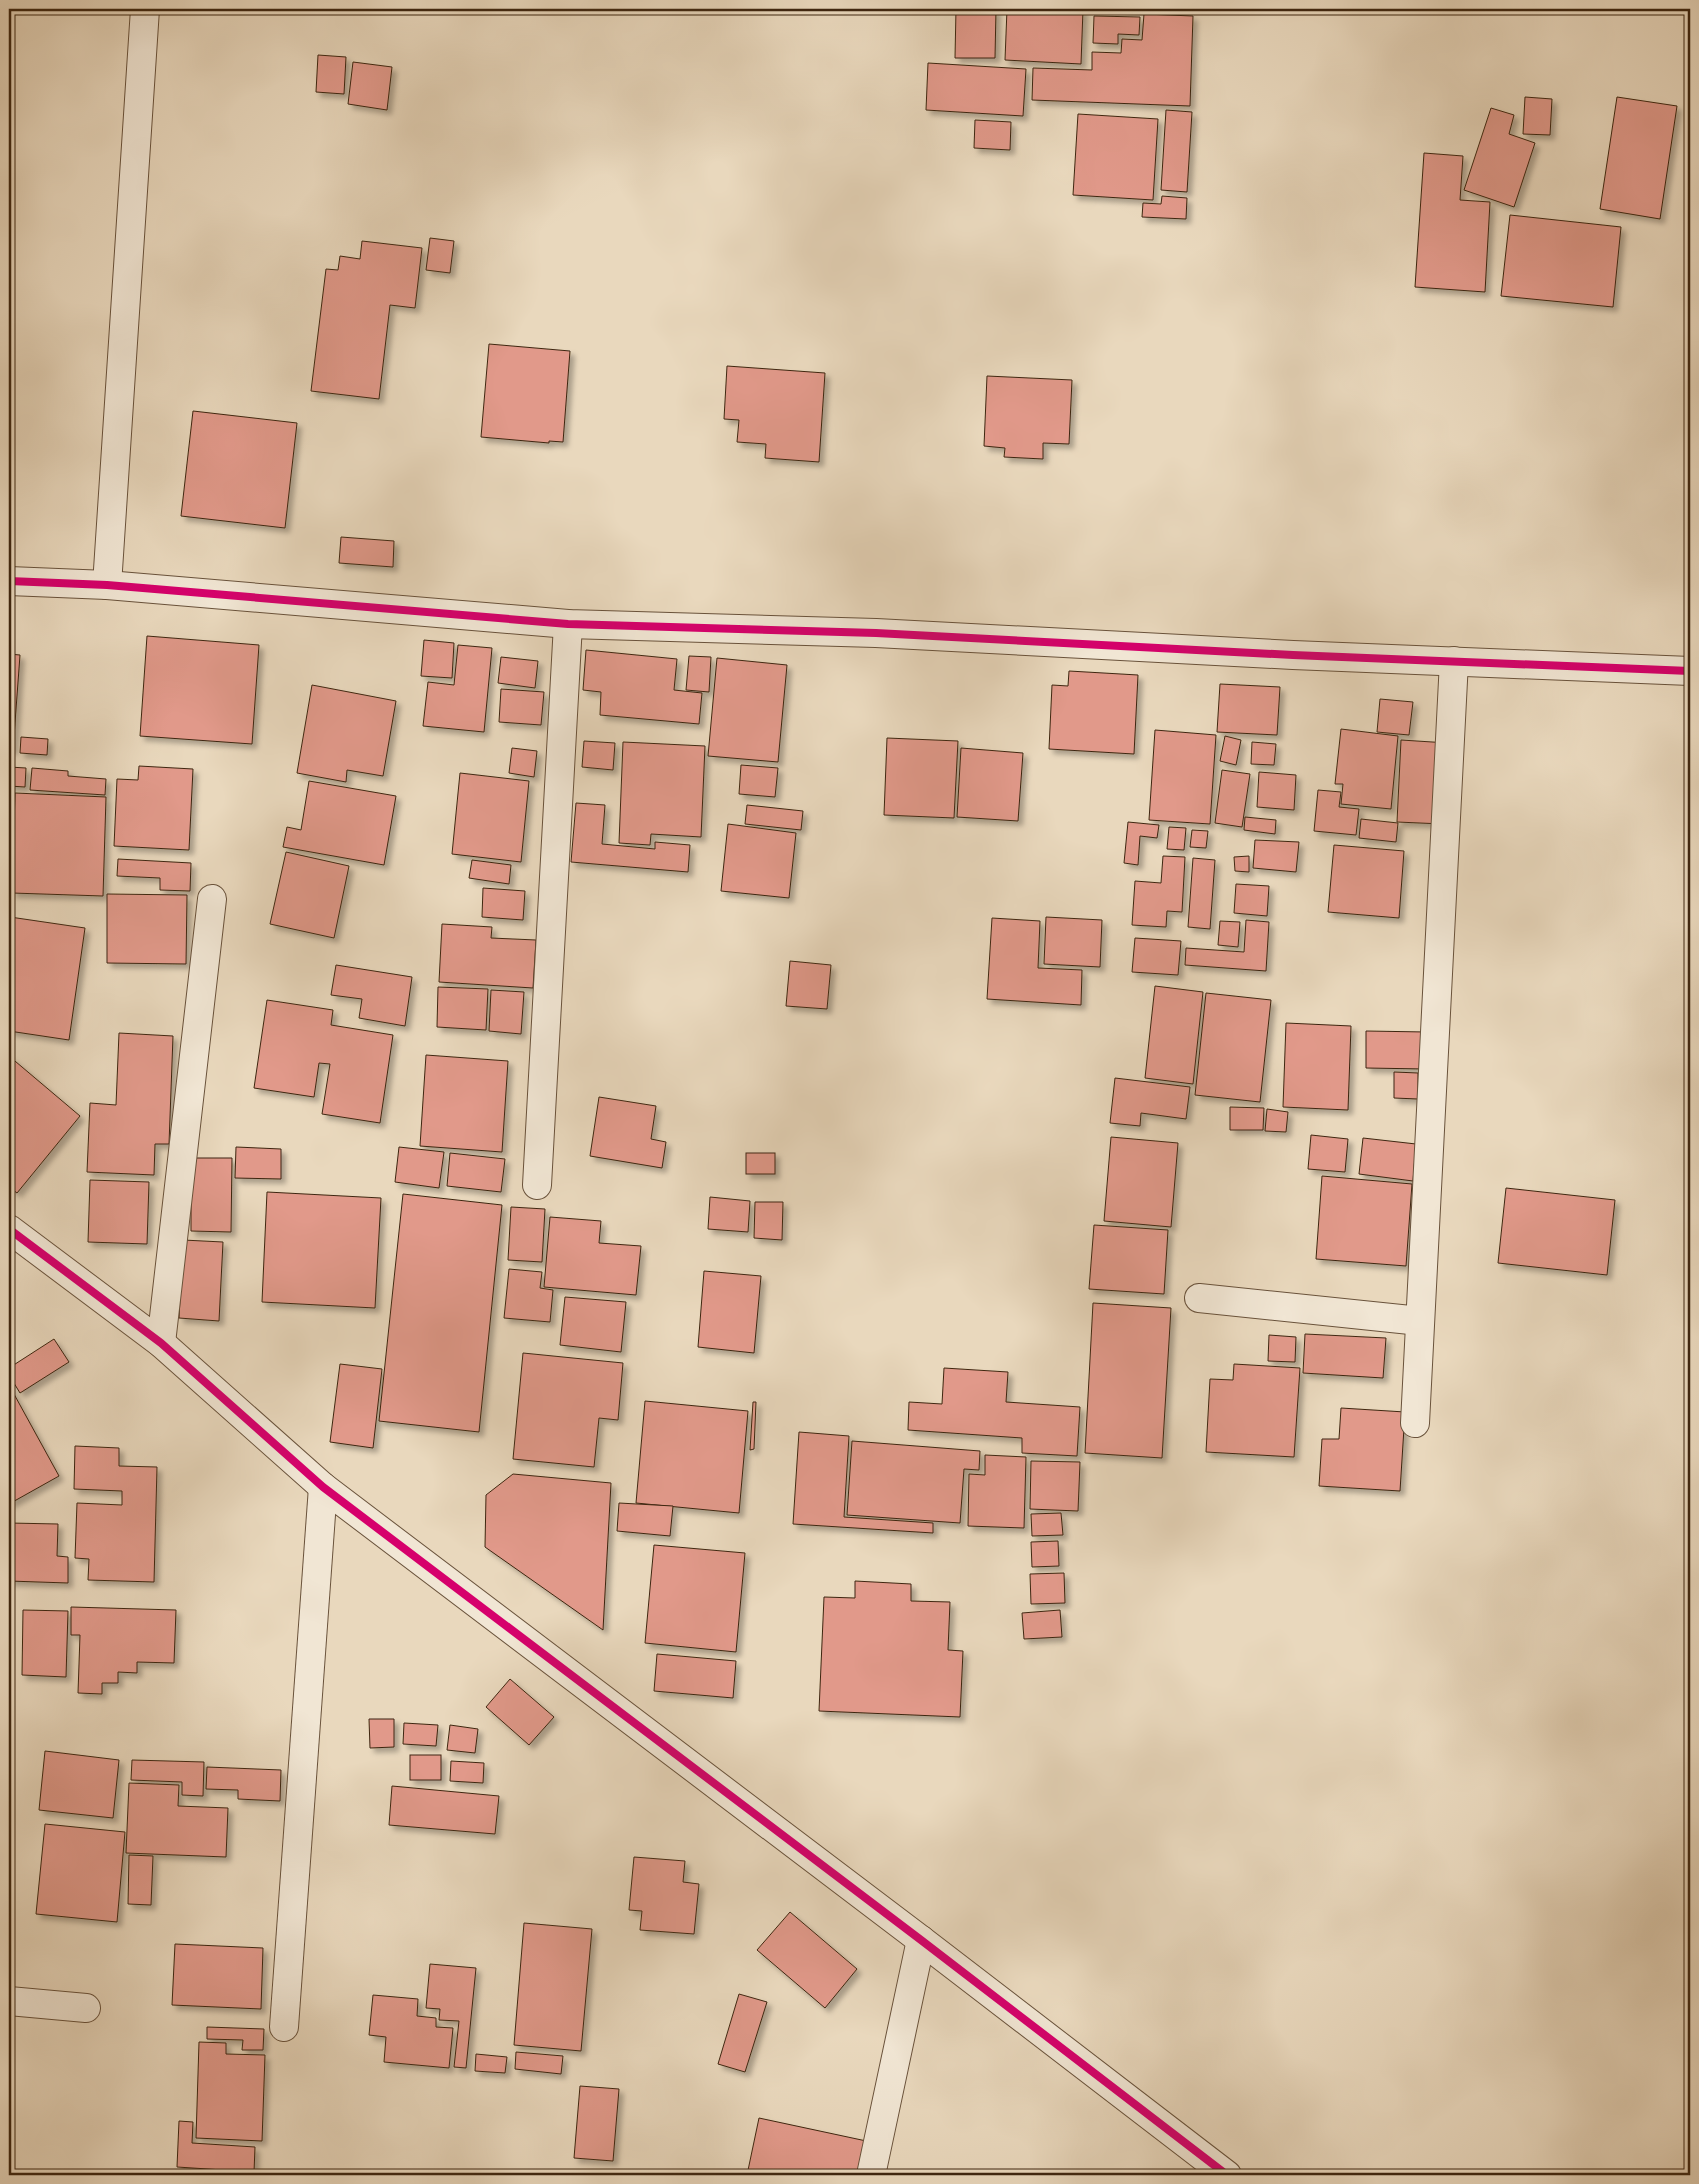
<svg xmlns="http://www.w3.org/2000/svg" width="1699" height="2184" font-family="'EB Garamond',serif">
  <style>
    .building { fill: #e1998a; stroke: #3e2610; filter: url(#shadow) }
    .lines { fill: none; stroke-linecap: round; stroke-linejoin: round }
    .minor-casing { stroke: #69523b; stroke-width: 30 }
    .minor { stroke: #f1e6d4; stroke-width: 28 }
    .cycleway-casing { stroke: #f1e6d4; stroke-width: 11 }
    .cycleway { stroke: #d6006c; stroke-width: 8 }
  </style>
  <defs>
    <filter id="shadow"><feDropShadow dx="4.5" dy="4.5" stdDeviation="2.5" flood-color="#0004"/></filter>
  </defs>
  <rect width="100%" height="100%" fill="#e9d8bd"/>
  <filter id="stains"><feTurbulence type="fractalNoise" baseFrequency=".004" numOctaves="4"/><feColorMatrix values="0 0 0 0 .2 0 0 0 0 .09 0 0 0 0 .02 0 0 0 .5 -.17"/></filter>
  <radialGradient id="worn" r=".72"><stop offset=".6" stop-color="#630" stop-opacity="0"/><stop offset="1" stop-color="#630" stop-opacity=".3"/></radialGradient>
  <g class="building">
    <polygon points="956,9 996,9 995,58 955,58"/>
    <polygon points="1007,9 1083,9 1081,64 1005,60"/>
    <rect x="1125" y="9" width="65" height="1"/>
    <polygon points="1144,14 1193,16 1190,106 1032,100 1033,68 1092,70 1092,52 1121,53 1122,39 1142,40"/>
    <polygon points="1094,16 1140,17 1139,35 1118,34 1118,44 1093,43"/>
    <polygon points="318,55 346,57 344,94 316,92"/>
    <polygon points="353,62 392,67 387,110 348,104"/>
    <polygon points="928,63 1026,69 1023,116 926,110"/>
    <polygon points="1525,97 1552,99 1550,135 1523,134"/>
    <polygon points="1617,97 1677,106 1660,219 1600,209"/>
    <polygon points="1491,108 1514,115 1509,134 1535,143 1514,207 1464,190"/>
    <polygon points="1166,110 1192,112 1187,192 1161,190"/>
    <polygon points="1078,114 1158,119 1153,200 1073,195"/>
    <polygon points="975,120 1011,122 1010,150 974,148"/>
    <polygon points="1424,153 1463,156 1460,200 1490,202 1485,292 1415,287"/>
    <polygon points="1162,196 1187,198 1186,219 1142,217 1143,203 1161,204"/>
    <polygon points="1510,215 1621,227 1613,307 1501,296"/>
    <polygon points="430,238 454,241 450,273 426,270"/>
    <polygon points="362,241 422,248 415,308 390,305 379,399 311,391 326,269 338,270 340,256 360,259"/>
    <polygon points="489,344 570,351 563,442 549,441 549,443 481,437"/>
    <polygon points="727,366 825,373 819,462 765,458 766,444 737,442 739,420 724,419"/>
    <polygon points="987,376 1072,380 1069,444 1043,443 1043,459 1004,457 1005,448 984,446"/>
    <polygon points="193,411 297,423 285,528 181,516"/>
    <polygon points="341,537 394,541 393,567 339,563"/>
    <polygon points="147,636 259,645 252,744 140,736"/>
    <polygon points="424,640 454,643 452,678 421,676"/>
    <polygon points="458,645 492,648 484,732 423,726 428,682 454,685"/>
    <polygon points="586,650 677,659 674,690 702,693 699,724 600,715 601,692 583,690"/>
    <polygon points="9,654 20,655 13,750 9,750"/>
    <polygon points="689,656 711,657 709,692 686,690"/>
    <polygon points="501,657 538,661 535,688 498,683"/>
    <polygon points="717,658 787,665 778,762 708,756"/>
    <polygon points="1069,671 1138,675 1134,754 1049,749 1052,685 1068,686"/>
    <polygon points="1220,684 1280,687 1277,735 1217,732"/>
    <polygon points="312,685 396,701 383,776 347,770 346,782 297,773"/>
    <polygon points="501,689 544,692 541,725 499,722"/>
    <polygon points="1380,699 1413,702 1409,735 1377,732"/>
    <polygon points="1341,729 1398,736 1391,809 1341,804 1343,784 1335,784"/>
    <polygon points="1155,730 1216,735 1210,824 1149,820"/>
    <polygon points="1225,736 1241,740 1236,765 1220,761"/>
    <polygon points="21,737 48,739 47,755 20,753"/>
    <polygon points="887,738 958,741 954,818 884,815"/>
    <polygon points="1401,740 1448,743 1443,824 1397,822"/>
    <polygon points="584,741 615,743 613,770 582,767"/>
    <polygon points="623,742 705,746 701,837 651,834 650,845 619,843"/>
    <polygon points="1252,742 1276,744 1274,765 1251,764"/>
    <polygon points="512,748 537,751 534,777 509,773"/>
    <polygon points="961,748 1023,753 1018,821 957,817"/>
    <polygon points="741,765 778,768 775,797 739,794"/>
    <polygon points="139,766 193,769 189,850 114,846 117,779 138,780"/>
    <polygon points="9,767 26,768 25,787 9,786"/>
    <polygon points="32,768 68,771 68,776 106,779 105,795 30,790"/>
    <polygon points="1222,770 1250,774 1242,827 1215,823"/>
    <polygon points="1259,772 1296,775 1294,810 1257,807"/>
    <polygon points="460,773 529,781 521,862 452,854"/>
    <polygon points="309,781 396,796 384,865 283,847 287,827 301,830"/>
    <polygon points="1318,790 1341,792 1339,807 1359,809 1356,835 1314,831"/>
    <polygon points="15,793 106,797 103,896 12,893"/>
    <polygon points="576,803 605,805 602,844 655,849 655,842 690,845 688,872 571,862"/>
    <polygon points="747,805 803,811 801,830 745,824"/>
    <polygon points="1245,817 1276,820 1275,834 1244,830"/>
    <polygon points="1361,819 1398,823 1396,842 1359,838"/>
    <polygon points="1128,822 1159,825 1157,838 1140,836 1138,865 1124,863"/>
    <polygon points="728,824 796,833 789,898 721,891"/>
    <polygon points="1169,827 1186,828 1184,850 1167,849"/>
    <polygon points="1192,830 1208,831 1206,848 1190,847"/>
    <polygon points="1255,840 1299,842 1296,872 1253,868"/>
    <polygon points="1334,845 1404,851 1399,918 1328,912"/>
    <polygon points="286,852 349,866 334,938 270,924"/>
    <polygon points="1163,856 1185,857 1182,912 1167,911 1166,927 1132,925 1135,881 1161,883"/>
    <polygon points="1249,856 1249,872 1235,871 1234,857"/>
    <polygon points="1193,858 1215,860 1210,929 1188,927"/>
    <polygon points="118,859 191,863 190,891 160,890 160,878 117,876"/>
    <polygon points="472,860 511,865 509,884 469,878"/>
    <polygon points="1236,884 1269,886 1267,916 1234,913"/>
    <polygon points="483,888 525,891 523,920 482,917"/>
    <polygon points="107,894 187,895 186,964 107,963"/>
    <polygon points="10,917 85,928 69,1040 9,1031"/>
    <polygon points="1046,917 1102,920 1100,967 1044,964"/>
    <polygon points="992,918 1040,921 1038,968 1082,970 1081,1005 987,999"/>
    <polygon points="1246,920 1269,922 1266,971 1185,965 1186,948 1244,952"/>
    <polygon points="1220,921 1240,922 1238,947 1218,945"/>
    <polygon points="442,924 492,927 491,938 536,940 533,988 439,982"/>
    <polygon points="1135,938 1181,941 1178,975 1132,972"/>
    <polygon points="790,961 831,965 827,1009 786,1006"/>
    <polygon points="336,965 412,977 405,1026 359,1018 362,999 331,995"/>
    <polygon points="1155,986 1203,992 1193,1084 1145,1078"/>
    <polygon points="438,987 488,989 486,1030 437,1027"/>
    <polygon points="491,990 524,992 521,1034 489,1031"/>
    <polygon points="1206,993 1271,1000 1260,1102 1195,1095"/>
    <polygon points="267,1000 333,1010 331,1025 393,1035 380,1123 322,1114 330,1064 319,1063 314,1097 254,1088"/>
    <polygon points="1286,1023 1351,1026 1348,1110 1283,1107"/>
    <polygon points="1366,1031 1426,1032 1426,1069 1366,1068"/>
    <polygon points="119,1033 173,1036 169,1144 155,1144 154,1175 87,1172 90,1103 116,1105"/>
    <polygon points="426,1055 508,1061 502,1152 420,1146"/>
    <polygon points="9,1056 80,1116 17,1193 9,1187"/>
    <polygon points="1394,1072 1418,1073 1418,1099 1394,1098"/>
    <polygon points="1115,1078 1190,1087 1186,1119 1141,1113 1140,1126 1110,1123"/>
    <polygon points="599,1097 656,1106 651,1139 666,1142 662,1168 590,1156"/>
    <polygon points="1230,1107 1264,1108 1263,1130 1230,1130"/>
    <polygon points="1267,1109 1288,1112 1286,1132 1265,1131"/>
    <polygon points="1311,1135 1348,1139 1345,1172 1308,1169"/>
    <polygon points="1111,1137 1178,1143 1171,1227 1104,1221"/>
    <polygon points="1363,1138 1416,1144 1413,1181 1359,1174"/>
    <polygon points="236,1147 281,1149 281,1179 235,1178"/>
    <polygon points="399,1147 444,1152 439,1188 395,1182"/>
    <polygon points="450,1153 505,1159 501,1192 447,1186"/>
    <rect x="746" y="1153" width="29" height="21"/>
    <polygon points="191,1158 232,1158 231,1232 191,1231"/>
    <polygon points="1322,1176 1412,1184 1406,1266 1316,1259"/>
    <polygon points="90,1180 149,1182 147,1244 88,1242"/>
    <polygon points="1506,1188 1615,1200 1607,1275 1498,1263"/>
    <polygon points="267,1192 381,1198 375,1308 262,1302"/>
    <polygon points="403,1194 502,1205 479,1432 379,1421"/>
    <polygon points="710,1197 750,1201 748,1232 708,1229"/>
    <polygon points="755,1202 783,1202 782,1240 754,1238"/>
    <polygon points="511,1207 545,1209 542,1262 508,1260"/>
    <polygon points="550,1217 601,1221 599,1243 641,1246 636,1295 544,1287"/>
    <polygon points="1094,1225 1168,1230 1164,1294 1089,1289"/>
    <polygon points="183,1240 223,1242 219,1321 179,1318"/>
    <polygon points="509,1269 542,1272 540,1288 553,1290 550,1322 504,1318"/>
    <polygon points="704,1271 761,1276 754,1353 698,1347"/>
    <polygon points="565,1297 626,1302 621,1352 560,1345"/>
    <polygon points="1093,1303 1171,1308 1162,1458 1085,1453"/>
    <polygon points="1305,1334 1386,1338 1383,1378 1303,1373"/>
    <polygon points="1269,1335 1296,1337 1295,1362 1268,1361"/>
    <polygon points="54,1339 69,1362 20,1393 9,1375 9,1368"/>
    <polygon points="523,1353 623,1363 618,1420 599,1418 594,1467 513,1459"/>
    <polygon points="340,1364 382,1369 373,1448 330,1442"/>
    <polygon points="1234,1364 1300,1368 1294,1457 1206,1452 1210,1379 1233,1380"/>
    <polygon points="944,1368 1008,1372 1006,1402 1080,1407 1077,1456 1022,1453 1022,1438 908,1430 909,1402 942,1404"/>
    <polygon points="9,1385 59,1476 9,1504"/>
    <polygon points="645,1401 748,1411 739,1513 636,1503"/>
    <polygon points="753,1402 756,1402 754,1449 750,1450"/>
    <polygon points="1341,1408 1405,1412 1400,1491 1319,1486 1322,1439 1339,1439"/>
    <polygon points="799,1432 849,1436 844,1517 933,1523 933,1533 793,1524"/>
    <polygon points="852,1441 980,1451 979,1470 964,1469 960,1523 847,1515"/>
    <polygon points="75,1446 119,1448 119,1466 157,1467 154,1582 88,1580 89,1559 75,1558 77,1503 122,1505 122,1491 74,1489"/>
    <polygon points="985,1455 1026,1457 1024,1528 968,1526 969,1474 985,1475"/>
    <polygon points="1031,1461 1080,1462 1078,1511 1030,1509"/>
    <polygon points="513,1474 611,1483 603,1630 485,1547 486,1495"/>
    <polygon points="619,1503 673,1506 670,1536 617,1531"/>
    <polygon points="1061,1513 1063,1535 1032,1536 1031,1514"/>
    <polygon points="9,1523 58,1524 57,1556 68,1557 68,1583 9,1581"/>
    <polygon points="1058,1541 1059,1566 1032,1567 1031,1542"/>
    <polygon points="654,1545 745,1553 736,1652 645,1643"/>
    <polygon points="1064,1573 1065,1603 1031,1604 1030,1574"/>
    <polygon points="855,1581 911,1584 911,1601 950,1602 948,1650 963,1651 960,1717 819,1711 824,1597 855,1598"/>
    <polygon points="71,1607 176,1610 174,1663 137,1662 137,1673 118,1672 118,1683 102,1683 102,1694 78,1693 80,1635 71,1635"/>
    <polygon points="23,1610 68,1611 66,1677 22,1675"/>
    <polygon points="1060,1610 1062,1637 1024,1639 1022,1613"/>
    <polygon points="657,1654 736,1661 733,1698 654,1691"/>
    <polygon points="510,1679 554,1717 529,1745 486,1707"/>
    <polygon points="369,1719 394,1719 394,1747 370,1748"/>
    <polygon points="404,1723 438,1725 436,1746 403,1744"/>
    <polygon points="450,1725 478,1729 475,1753 447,1750"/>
    <polygon points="45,1751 119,1760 113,1818 39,1810"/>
    <rect x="410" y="1755" width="31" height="25"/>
    <polygon points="132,1760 204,1762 203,1796 182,1795 182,1782 131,1780"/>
    <polygon points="451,1761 484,1763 483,1783 450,1781"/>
    <polygon points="207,1767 281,1770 280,1801 238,1799 238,1790 206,1789"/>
    <polygon points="129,1783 179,1785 178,1806 228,1808 226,1857 126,1853"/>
    <polygon points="392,1786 499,1796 495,1834 389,1825"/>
    <polygon points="45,1824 125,1832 117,1922 36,1914"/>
    <polygon points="129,1855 153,1856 151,1905 128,1904"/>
    <polygon points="634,1857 685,1861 683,1882 699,1884 694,1934 640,1930 642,1911 629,1910"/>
    <polygon points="790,1912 857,1969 825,2008 757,1950"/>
    <polygon points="524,1923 592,1929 581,2051 514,2045"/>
    <polygon points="175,1944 263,1948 261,2009 172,2005"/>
    <polygon points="430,1964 476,1968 466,2068 454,2067 459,2021 439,2020 440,2009 426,2008"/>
    <polygon points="739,1994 767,2002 745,2072 718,2064"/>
    <polygon points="373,1995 418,1999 417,2016 436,2018 436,2027 453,2028 449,2068 384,2062 386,2037 369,2035"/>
    <polygon points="207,2027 264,2029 263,2050 242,2050 243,2040 207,2039"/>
    <polygon points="199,2042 226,2043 226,2054 265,2055 262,2141 196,2138"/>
    <polygon points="516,2052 563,2056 561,2074 515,2069"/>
    <polygon points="476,2054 507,2057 505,2073 475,2071"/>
    <polygon points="580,2086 619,2089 613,2161 574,2158"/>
    <polygon points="759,2118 871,2142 864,2175 747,2175"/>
    <polygon points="179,2121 193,2122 192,2143 255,2147 254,2172 177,2167"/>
  </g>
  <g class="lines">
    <g class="minor-casing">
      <g id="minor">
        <polyline points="9,581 107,585 568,624 876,633 1293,655 1690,671"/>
        <polyline points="107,585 145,9"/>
        <polyline points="537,1185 568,624"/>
        <polyline points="9,1229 161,1343 323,1487 921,1940 1227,2175"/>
        <polyline points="1199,1298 1420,1321"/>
        <polyline points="161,1343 212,899"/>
        <polyline points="1415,1423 1454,661"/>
        <polyline points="9,2001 86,2008"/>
        <polyline points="284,2027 323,1487"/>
        <polyline points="871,2175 921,1940"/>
      </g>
    </g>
    <use href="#minor" class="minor"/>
    <g class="cycleway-casing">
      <g id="cycleway">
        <polyline points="9,581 107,585 568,624 876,633 1293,655 1690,671"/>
        <polyline points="9,1229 161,1343 323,1487 921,1940 1227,2175"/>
      </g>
    </g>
    <use href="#cycleway" class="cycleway"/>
  </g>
  <rect width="1699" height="2184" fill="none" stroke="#e9d8bd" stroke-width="30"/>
  <rect x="10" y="10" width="1679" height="2164" fill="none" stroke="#3e2610" stroke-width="2.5"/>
  <rect x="15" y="15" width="1669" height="2154" fill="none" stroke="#3e2610"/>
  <rect width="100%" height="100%" filter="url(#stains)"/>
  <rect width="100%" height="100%" fill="url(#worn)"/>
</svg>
